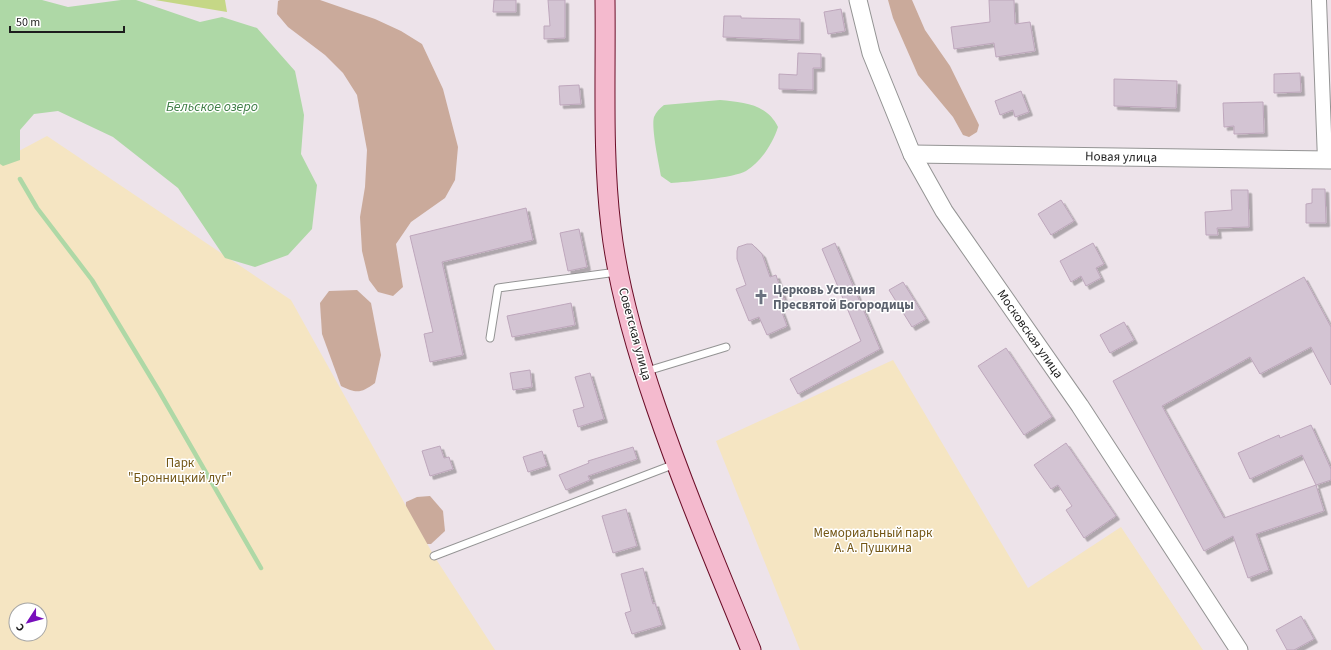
<svg xmlns="http://www.w3.org/2000/svg" width="1331" height="650" font-family="'Source Sans 3',sans-serif">
  <style>
    .forest { fill: #caaa9b }
    .park { fill: #f5e5c2; fill-rule: evenodd }
    .pitch { fill: #c5d786 }
    .water { fill: #aed8a6 }
    .lines { fill: none; stroke-linecap: round; stroke-linejoin: round }
    .stream { stroke: #aed8a6; stroke-width: 4.5 }
    .building { fill: #d3c4d3; stroke: #bea7bc; filter: url(#shadow) }
    .service-casing { stroke: #949494; stroke-width: 9 }
    .minor-casing { stroke: #949494; stroke-width: 16 }
    .tertiary-casing { stroke: #949494; stroke-width: 19 }
    .secondary-casing { stroke: #6b0d27; stroke-width: 21 }
    .service { stroke: #fff; stroke-width: 7 }
    .minor { stroke: #fff; stroke-width: 14 }
    .tertiary { stroke: #fff; stroke-width: 17 }
    .secondary { stroke: #f4bace; stroke-width: 19 }
    .labels { text-anchor: middle; dominant-baseline: central; stroke-width: 3; stroke-linejoin: round; paint-order: stroke }
    .street-label { font-size: 13px; fill: #1d1d1d; stroke: #fff }
    .worship-label { font-size: 13px; font-weight: bold; fill: #5b616d; stroke: #fff; text-anchor: start }
    .park-label { font-size: 13px; fill: #725513; stroke: #fff }
    .water-label { font-size: 14px; font-style: italic; fill: #418048; stroke: #fff }
  </style>
  <defs>
    <filter id="shadow"><feDropShadow dx="3.5" dy="3.5" stdDeviation="0" flood-color="#0004"/></filter>
  </defs>
  <rect width="100%" height="100%" fill="#ede3ea"/>
  <g class="forest">
    <polygon points="280,0 320,0 375,19 401,31 422,44 443,89 458,147 455,180 445,198 411,222 396,244 403,287 393,296 378,292 369,280 362,251 360,217 365,187 367,150 357,95 343,73 325,55 288,27 277,14 278,1"/>
    <polygon points="912,0 925,30 950,66 979,125 977,132 969,137 963,135 953,117 918,75 893,18 888,0"/>
    <path d="M357,290l14,13 10,52 -6,28c-14,10 -18,11 -34,3l-19,-52 -2,-31 9,-12z"/>
    <polygon points="430,496 443,511 445,531 431,544 418,544 405,520 406,502 417,497"/>
  </g>
  <g class="park">
    <path d="M47,136l244,164 143,256 61,94h-495v-489zM16,610h24v24h-24z"/>
    <polygon points="893,360 1028,588 1121,527 1203,650 800,650 716,441"/>
  </g>
  <polygon class="pitch" points="155,0 225,0 227,12"/>
  <g class="water">
    <polygon points="0,0 42,0 68,7 121,0 136,0 200,22 222,17 257,28 295,71 304,115 301,154 317,185 312,229 288,255 255,267 225,258 178,188 113,137 58,111 34,114 20,130 20,160 3,166 0,164"/>
    <path d="M720,100c23,2 47,4 58,27 -5,16 -17,35 -32,44 -12,7 -60,11 -75,12l-10,-7c-2,-12 -10,-48 -7,-59 2,-5 6,-9 10,-12z"/>
  </g>
  <g class="lines">
    <polyline class="stream" points="20,179 37,208 92,280 159,391 261,568"/>
  </g>
  <g class="building">
    <polygon points="494,0 516,0 516,12 493,12"/>
    <polygon points="548,0 565,0 565,38 544,39 544,26 550,26"/>
    <polygon points="989,0 1014,0 1015,24 1030,22 1035,51 996,57 994,43 954,49 951,27 990,22"/>
    <polygon points="841,9 845,31 828,34 824,12"/>
    <polygon points="724,16 741,16 741,18 800,19 800,40 723,37"/>
    <polygon points="798,53 821,54 821,68 813,68 813,90 779,89 779,74 797,75"/>
    <polygon points="1300,73 1301,92 1274,93 1274,74"/>
    <polygon points="1114,79 1177,81 1176,108 1114,106"/>
    <polygon points="579,85 581,104 560,105 559,86"/>
    <polygon points="1021,91 1029,112 1015,117 1013,110 1000,115 995,101"/>
    <polygon points="1263,102 1264,133 1234,134 1234,126 1224,127 1223,103"/>
    <polygon points="1312,189 1325,189 1326,223 1306,223 1306,204 1312,203"/>
    <polygon points="1231,190 1248,190 1249,227 1217,228 1218,235 1206,235 1205,212 1232,210"/>
    <polygon points="1061,200 1074,221 1051,235 1038,214"/>
    <polygon points="526,208 533,240 442,262 463,355 430,362 424,334 433,332 410,236"/>
    <polygon points="579,229 587,267 568,271 560,233"/>
    <polygon points="835,243 880,349 798,394 790,379 861,341 822,249"/>
    <polygon points="1093,243 1104,264 1096,268 1101,278 1086,286 1081,276 1071,282 1060,261"/>
    <polygon points="747,244 752,244 762,254 770,277 776,275 786,305 780,307 787,326 767,335 759,317 749,321 736,289 746,285 737,259 737,251 738,247"/>
    <polygon points="1304,277 1331,327 1331,385 1311,347 1260,374 1250,357 1162,406 1224,518 1316,485 1324,511 1256,534 1269,570 1248,578 1233,536 1204,551 1113,381"/>
    <polygon points="903,282 926,319 912,327 889,290"/>
    <polygon points="571,303 575,325 512,337 507,316"/>
    <polygon points="1124,322 1134,340 1110,353 1100,335"/>
    <polygon points="1006,348 1052,417 1024,435 978,366"/>
    <polygon points="530,370 532,387 513,390 510,373"/>
    <polygon points="590,373 604,419 578,427 573,410 584,407 575,377"/>
    <polygon points="1311,425 1331,469 1331,480 1316,485 1302,455 1250,479 1238,453 1279,435 1280,438"/>
    <polygon points="1066,443 1116,516 1084,538 1066,510 1072,506 1058,485 1051,489 1034,465"/>
    <polygon points="440,446 444,458 449,457 453,469 430,476 422,451"/>
    <polygon points="633,447 637,459 588,476 590,480 566,490 559,475 589,463 588,461"/>
    <polygon points="542,451 547,466 528,472 523,457"/>
    <polygon points="626,509 637,546 613,553 602,516"/>
    <polygon points="643,568 653,604 655,603 662,625 632,634 625,613 631,611 621,574"/>
    <polygon points="1301,616 1314,639 1294,650 1287,650 1276,630"/>
  </g>
  <g class="lines">
    <g class="service-casing">
      <g id="service">
        <polyline points="490,338 498,288 617,272"/>
        <polyline points="644,372 726,347"/>
        <polyline points="434,556 675,464"/>
      </g>
    </g>
    <g class="minor-casing">
      <polyline id="minor" points="1319,0 1325,160"/>
    </g>
    <g class="tertiary-casing">
      <g id="tertiary">
        <polyline points="858,0 871,53 912,154 944,211 1080,406 1239,650"/>
        <polyline points="912,154 1331,160"/>
      </g>
    </g>
    <g class="secondary-casing">
      <path id="secondary" d="M605,0c1,75 -3,152 6,227 7,61 25,122 45,180 28,82 62,162 95,243"/>
    </g>
    <use href="#service" class="service"/>
    <use href="#minor" class="minor"/>
    <use href="#tertiary" class="tertiary"/>
    <use href="#secondary" class="secondary"/>
  </g>
  <defs>
    <g id="church-bare" transform="scale(1.2)"><path d="M-1.2-6h2.4v3.5h3.3v2.4h-3.3V6h-2.4V-.1h-3.3v-2.4h3.3Z" fill="#6b7280" stroke="#fff" stroke-width="2.5" paint-order="stroke"/></g>
  </defs>
  <g fill-rule="evenodd">
    <use href="#church-bare" x="761" y="297"/>
  </g>
  <g class="labels">
    <g class="street-label">
      <text transform="translate(1121 157) rotate(1)">Новая улица</text>
      <text transform="translate(635 334) rotate(75)">Советская улица</text>
      <text transform="translate(1030 334) rotate(55)">Московская улица</text>
    </g>
    <g class="worship-label">
      <text x="773" y="290">Церковь Успения<tspan x="773" dy="15">Пресвятой Богородицы</tspan></text>
    </g>
    <g class="park-label">
      <text x="180" y="463">Парк<tspan x="180" dy="15">"Бронницкий луг"</tspan></text>
      <text x="873" y="533">Мемориальный парк<tspan x="873" dy="15">А. А. Пушкина</tspan></text>
    </g>
    <g class="water-label">
      <text x="212" y="107">Бельское озеро</text>
    </g>
  </g>
  <g transform="translate(28 622) rotate(234)"><circle r="19" fill="#ffffff" stroke="#a5a5a5"/>
  <path d="M0-3L7 15L0 10L-7 15Z" fill="#780fbb"/>
  <text y="-6" font-size="11" font-weight="bold" text-anchor="middle" fill="#1d1d1d">С</text>
  </g>
  <path d="M10 26v6h114v-6" fill="none" stroke="#1d1d1d" stroke-width="2"/>
  <text x="16" y="26" font-size="12" fill="#1d1d1d" stroke="#ffffff" stroke-width="3" paint-order="stroke">50 m</text>
</svg>
